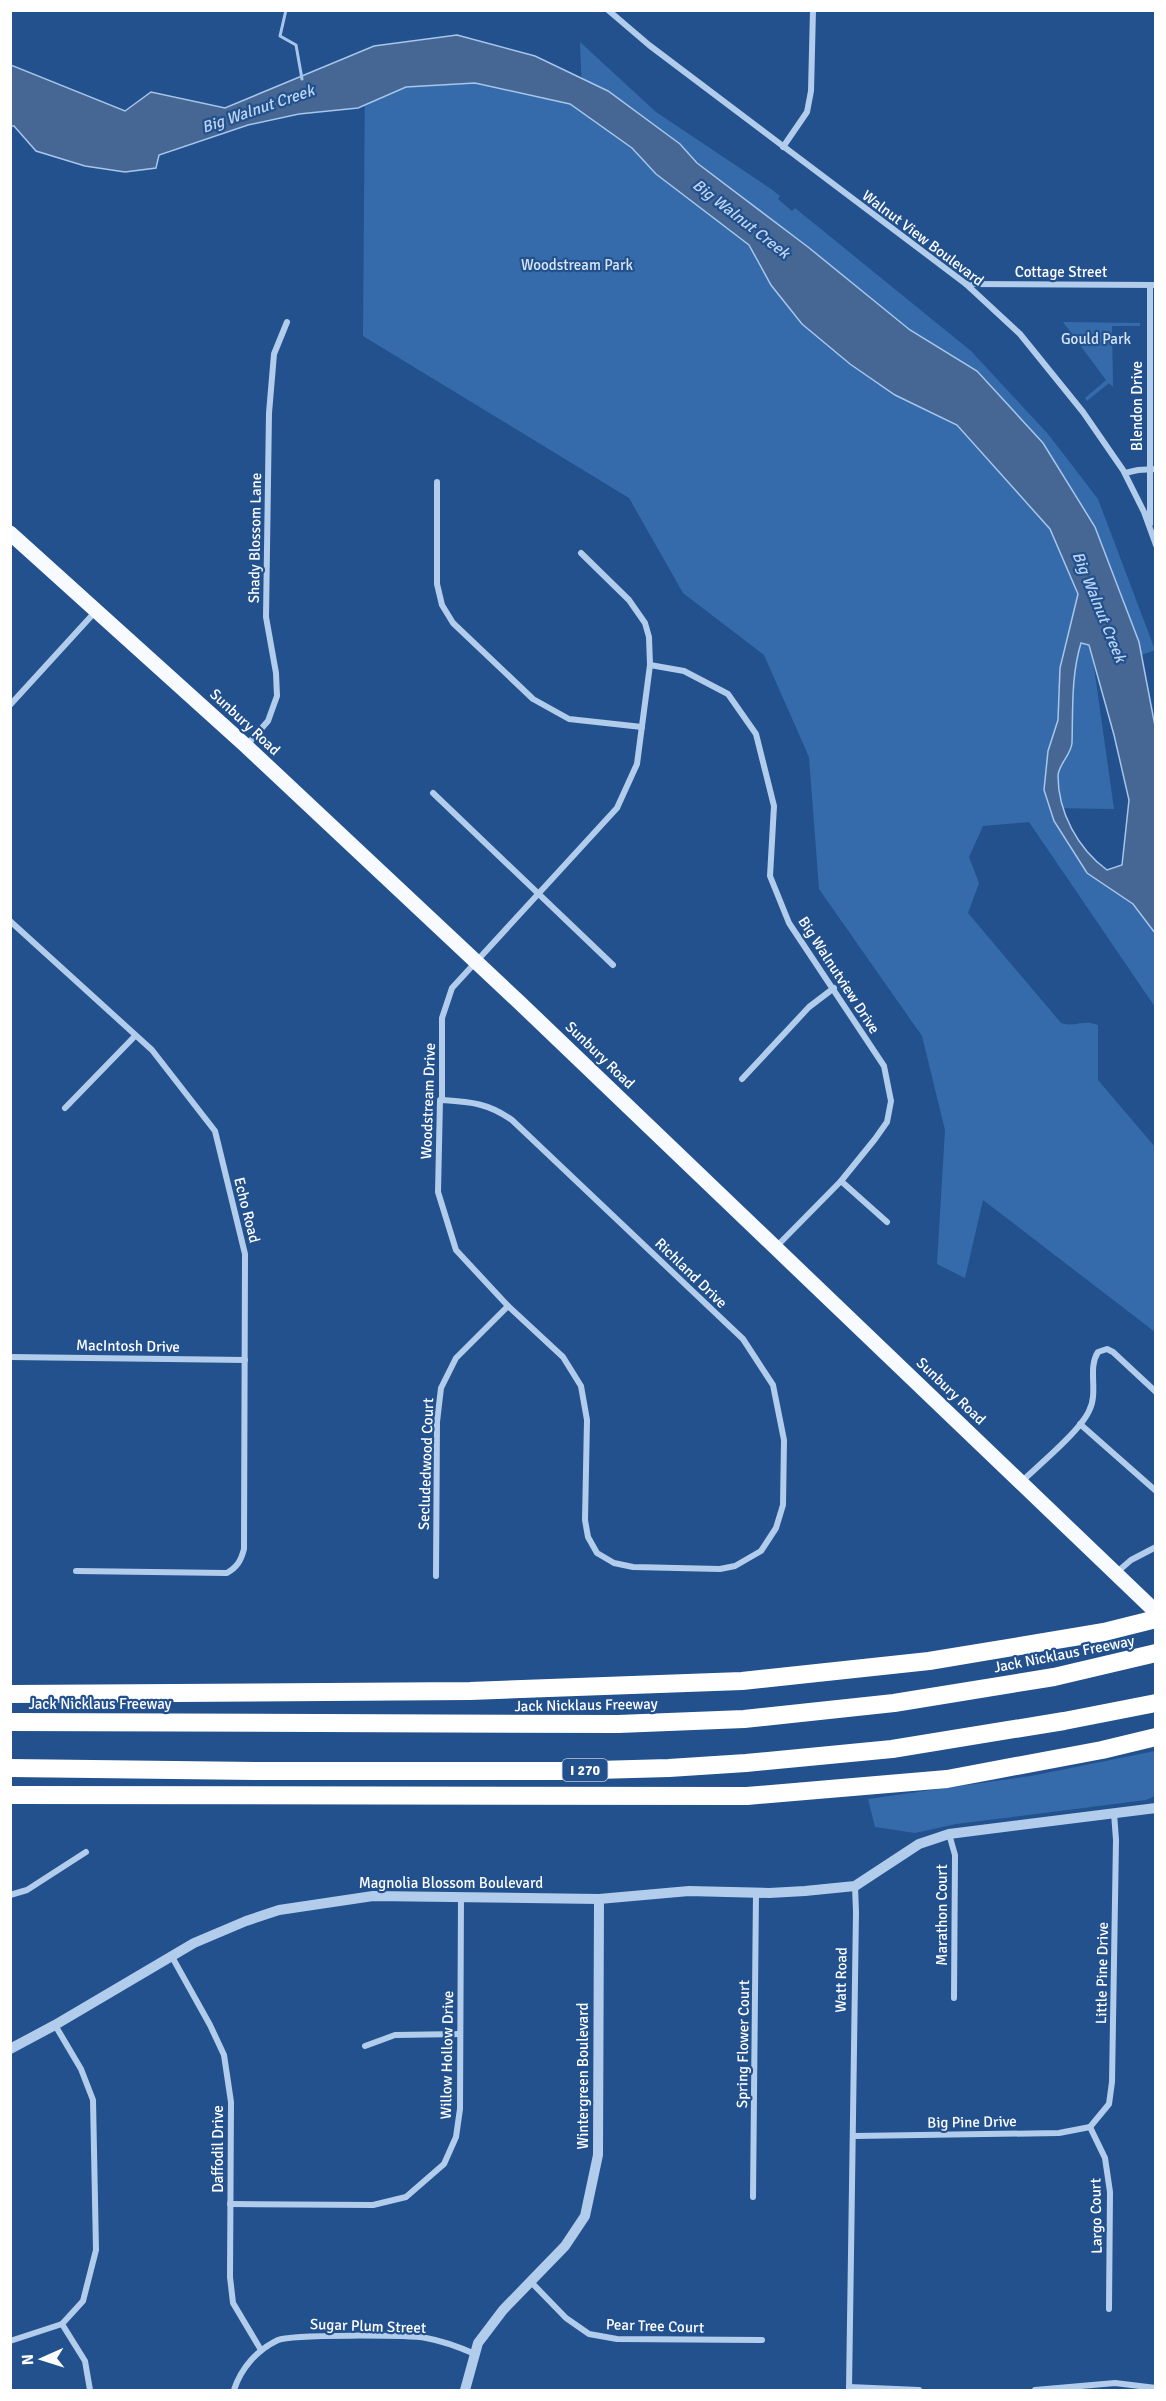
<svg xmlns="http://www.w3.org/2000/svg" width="1166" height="2401" font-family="Signika,sans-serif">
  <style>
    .green { fill: #366bab }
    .water { fill: #466793; stroke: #a6c6ec; stroke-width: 1.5; fill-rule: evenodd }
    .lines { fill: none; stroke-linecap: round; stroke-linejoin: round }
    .stream { stroke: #a6c6ec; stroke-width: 3 }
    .minor { stroke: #b2cceb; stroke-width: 6 }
    .tertiary { stroke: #b2cceb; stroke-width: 10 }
    .primary { stroke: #f7faff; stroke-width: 15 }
    .motorway { stroke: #fff; stroke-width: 18 }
    .labels { text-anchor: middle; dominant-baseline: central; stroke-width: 4.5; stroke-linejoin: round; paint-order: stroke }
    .shield { fill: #22518e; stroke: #bdcbdd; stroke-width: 1.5 }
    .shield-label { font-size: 14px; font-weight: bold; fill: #fff }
    .street-label { font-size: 15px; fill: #fff; stroke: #22518e }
    .park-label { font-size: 15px; fill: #d7e6f9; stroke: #22518e }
    .water-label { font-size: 16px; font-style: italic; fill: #bed6f3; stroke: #22518e }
  </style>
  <rect width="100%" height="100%" fill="#22518e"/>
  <g class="green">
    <path d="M580,42l76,70 115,77 9,7 -2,3 14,12 3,-3 176,143 77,83 50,65 57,151 -47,18 -17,-22 23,163 -63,-1 3,13 33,52 46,31 22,29v74l-126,-185 -46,4 -14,31 10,26 -11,30 93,110c16,5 19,-4 37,2v55l57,67v185l-172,-132 -18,78 -28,-14 8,-134 -23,-94 -103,-147 -10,-132 -45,-102 -81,-62 -54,-95 -266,-162 2,-260 81,-19 136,35z"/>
    <polygon points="1063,322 1140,323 1140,326 1112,326 1113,387 1109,383 1087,401 1085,398 1106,380"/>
    <polygon points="1155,1751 1155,1796 1146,1800 956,1824 915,1833 875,1827 868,1799 1031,1776"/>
  </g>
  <path class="water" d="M457,35l78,21 73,35 72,53 17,19 111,84 102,83 67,41 66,72 52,84 44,115 16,84v207l-22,-29 -46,-31 -33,-52 -10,-31 4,-39 10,-31 2,-52 18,-74 -28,-65 -93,-104 -62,-30 -45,-31 -48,-40 -31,-39 -22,-40 -93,-71 -24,-26 -62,-44 -95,-21 -69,4 -48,21 -59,6 -51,11 -89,30 -3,13 -31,4 -40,-6 -49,-15 -22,-25h-3v-61l114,46 26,-19 74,16 149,-62zM1081,643l8,2 25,90 15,65 -7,65 -15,5c-29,-21 -49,-58 -49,-94 0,-11 13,-21 14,-33 1,-34 -1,-67 9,-100z"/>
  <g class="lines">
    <polyline class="stream" points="286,10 280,36 296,45 302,79"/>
    <g class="minor">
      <polyline points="608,10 649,45 966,284 1020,334 1083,412 1123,470 1144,512 1156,545"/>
      <polyline points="783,147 807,112 811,91 813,10"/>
      <polyline points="966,284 1156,285"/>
      <polyline points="1150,285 1150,524"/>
      <polyline points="1125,473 1138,470 1156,469"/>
      <polyline points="437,482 437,584 442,605 453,623 533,699 569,719 642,727"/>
      <polyline points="650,665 684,671 728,694 756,734 774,806 770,876 789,923 884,1066 891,1101 887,1122 875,1139 841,1181 775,1248"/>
      <polyline points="10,705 95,612"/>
      <polyline points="246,746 268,721 277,696 276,673 266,617 269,413 274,354 287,322"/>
      <polyline points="433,793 613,965"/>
      <path d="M10,921l142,129 63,81 30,123 -1,295c-3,12 -7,18 -17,24l-151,-2"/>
      <polyline points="742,1079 809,1007 834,988"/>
      <path d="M442,1100c29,2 46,3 70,20l231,219 30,46 11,55 -1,65 -7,23 -15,23 -26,15 -15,3 -87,-2 -19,-4 -17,-10 -9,-16 -3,-17 2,-100 -6,-34 -18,-29 -55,-51 -52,-56 -18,-58 2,-92h2v-82l10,-30 165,-180 20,-44 13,-99 -1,-28 -4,-14 -16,-23 -48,-47"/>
      <polyline points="65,1108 135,1036"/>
      <polyline points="841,1181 887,1222"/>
      <polyline points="10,1357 245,1360"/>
      <polyline points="1080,1424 1156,1491"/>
      <path d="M1021,1482c18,-17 59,-51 68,-71 10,-19 -2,-42 9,-59l9,-3 6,3 43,40"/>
      <polyline points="1116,1573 1131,1560 1156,1547"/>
      <polyline points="436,1576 437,1422 441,1388 456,1358 508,1306"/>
      <polyline points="949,1834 955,1855 954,1998"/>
      <polyline points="10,1895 27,1890 86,1852"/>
      <polyline points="171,1955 210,2025 224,2055 231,2102 230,2277 233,2303 261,2350"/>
      <polyline points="365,2046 395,2035 460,2034"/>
      <polyline points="1090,2127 1109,2104 1112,2082 1116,1840 1114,1813"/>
      <polyline points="1090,2127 1105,2158 1110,2192 1109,2309"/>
      <polyline points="854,2136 1059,2133 1090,2127"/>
      <polyline points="753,2197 756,1892"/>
      <polyline points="230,2204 373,2205 406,2197 444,2164 456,2137 460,2109 461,1897"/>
      <polyline points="532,2283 566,2318 589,2334 617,2339 762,2340"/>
      <polyline points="62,2324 85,2361 90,2390"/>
      <polyline points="10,2341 62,2324 83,2301 96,2250 93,2100 81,2069 55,2025"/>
      <polyline points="849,2387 919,2390"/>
      <path d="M234,2390c7,-22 23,-40 44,-50 13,-6 131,-5 148,-2 17,3 33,9 49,16"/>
      <polyline points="849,2390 856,1912 855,1886"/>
      <polyline points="1035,2390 1115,2383 1156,2388"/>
    </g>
    <g class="tertiary">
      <polyline points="10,2049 55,2025 194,1943 246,1921 279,1910 373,1896 599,1899 689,1891 769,1893 805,1891 855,1886 919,1844 949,1834 1156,1808"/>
      <polyline points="465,2390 478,2343 503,2310 565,2246 585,2216 598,2155 599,1899"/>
    </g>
    <polyline class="primary" points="10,533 246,746 520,1003 1156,1612"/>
    <g class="motorway">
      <polyline points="10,1694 470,1691 742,1681 929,1661 1104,1632 1156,1619"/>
      <polyline points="10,1722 618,1724 744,1719 894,1703 1054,1677 1156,1653"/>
      <polyline points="10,1768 256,1771 561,1771 669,1768 746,1763 892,1749 1064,1721 1156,1703"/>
      <polyline points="10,1795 747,1796 947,1779 1102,1750 1156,1737"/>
    </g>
  </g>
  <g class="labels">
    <rect class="shield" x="562.5" y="1759" width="45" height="22" rx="4.5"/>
    <g class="shield-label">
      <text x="585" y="1770">I 270</text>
    </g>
    <g class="street-label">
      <text transform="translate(923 238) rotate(37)">Walnut View Boulevard</text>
      <text x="1061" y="272">Cottage Street</text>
      <text transform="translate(1137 406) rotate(-90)">Blendon Drive</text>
      <text transform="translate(255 538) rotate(-89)">Shady Blossom Lane</text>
      <text transform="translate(245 722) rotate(43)">Sunbury Road</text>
      <text transform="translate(839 975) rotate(57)">Big Walnutview Drive</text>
      <text transform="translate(600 1055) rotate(44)">Sunbury Road</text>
      <text transform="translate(428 1101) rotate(-88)">Woodstream Drive</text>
      <text transform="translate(247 1210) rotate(76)">Echo Road</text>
      <text transform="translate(691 1273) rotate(44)">Richland Drive</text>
      <text transform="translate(128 1346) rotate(1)">MacIntosh Drive</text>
      <text transform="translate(951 1391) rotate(44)">Sunbury Road</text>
      <text transform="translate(426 1464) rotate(-88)">Secludedwood Court</text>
      <text transform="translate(1064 1654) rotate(-11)">Jack Nicklaus Freeway</text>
      <text x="100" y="1704">Jack Nicklaus Freeway</text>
      <text transform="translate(586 1705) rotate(-1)">Jack Nicklaus Freeway</text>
      <text x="451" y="1883">Magnolia Blossom Boulevard</text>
      <text transform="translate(942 1915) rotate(-90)">Marathon Court</text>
      <text transform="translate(1102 1973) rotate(-89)">Little Pine Drive</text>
      <text transform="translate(841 1980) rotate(-89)">Watt Road</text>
      <text transform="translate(743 2044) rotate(-89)">Spring Flower Court</text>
      <text transform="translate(447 2055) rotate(-89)">Willow Hollow Drive</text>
      <text transform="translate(583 2076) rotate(-90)">Wintergreen Boulevard</text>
      <text transform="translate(972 2122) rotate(-1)">Big Pine Drive</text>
      <text transform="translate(218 2149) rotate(-90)">Daffodil Drive</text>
      <text transform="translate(1096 2216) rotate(-91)">Largo Court</text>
      <text transform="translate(368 2326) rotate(2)">Sugar Plum Street</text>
      <text transform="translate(655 2326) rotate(2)">Pear Tree Court</text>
    </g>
    <g class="park-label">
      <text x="577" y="265">Woodstream Park</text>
      <text x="1096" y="339">Gould Park</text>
    </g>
    <g class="water-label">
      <text transform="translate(258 109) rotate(-19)">Big Walnut Creek</text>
      <text transform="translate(741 219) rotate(38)">Big Walnut Creek</text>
      <text transform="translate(1099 607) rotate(68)">Big Walnut Creek</text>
    </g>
  </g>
  <rect width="1166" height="2401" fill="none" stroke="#ffffff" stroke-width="24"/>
  <g transform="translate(42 2359) rotate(267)" stroke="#22518e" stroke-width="4.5" paint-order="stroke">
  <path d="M0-4.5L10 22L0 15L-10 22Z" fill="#ffffff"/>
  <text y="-9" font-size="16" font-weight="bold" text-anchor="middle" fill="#ffffff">N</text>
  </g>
</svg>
